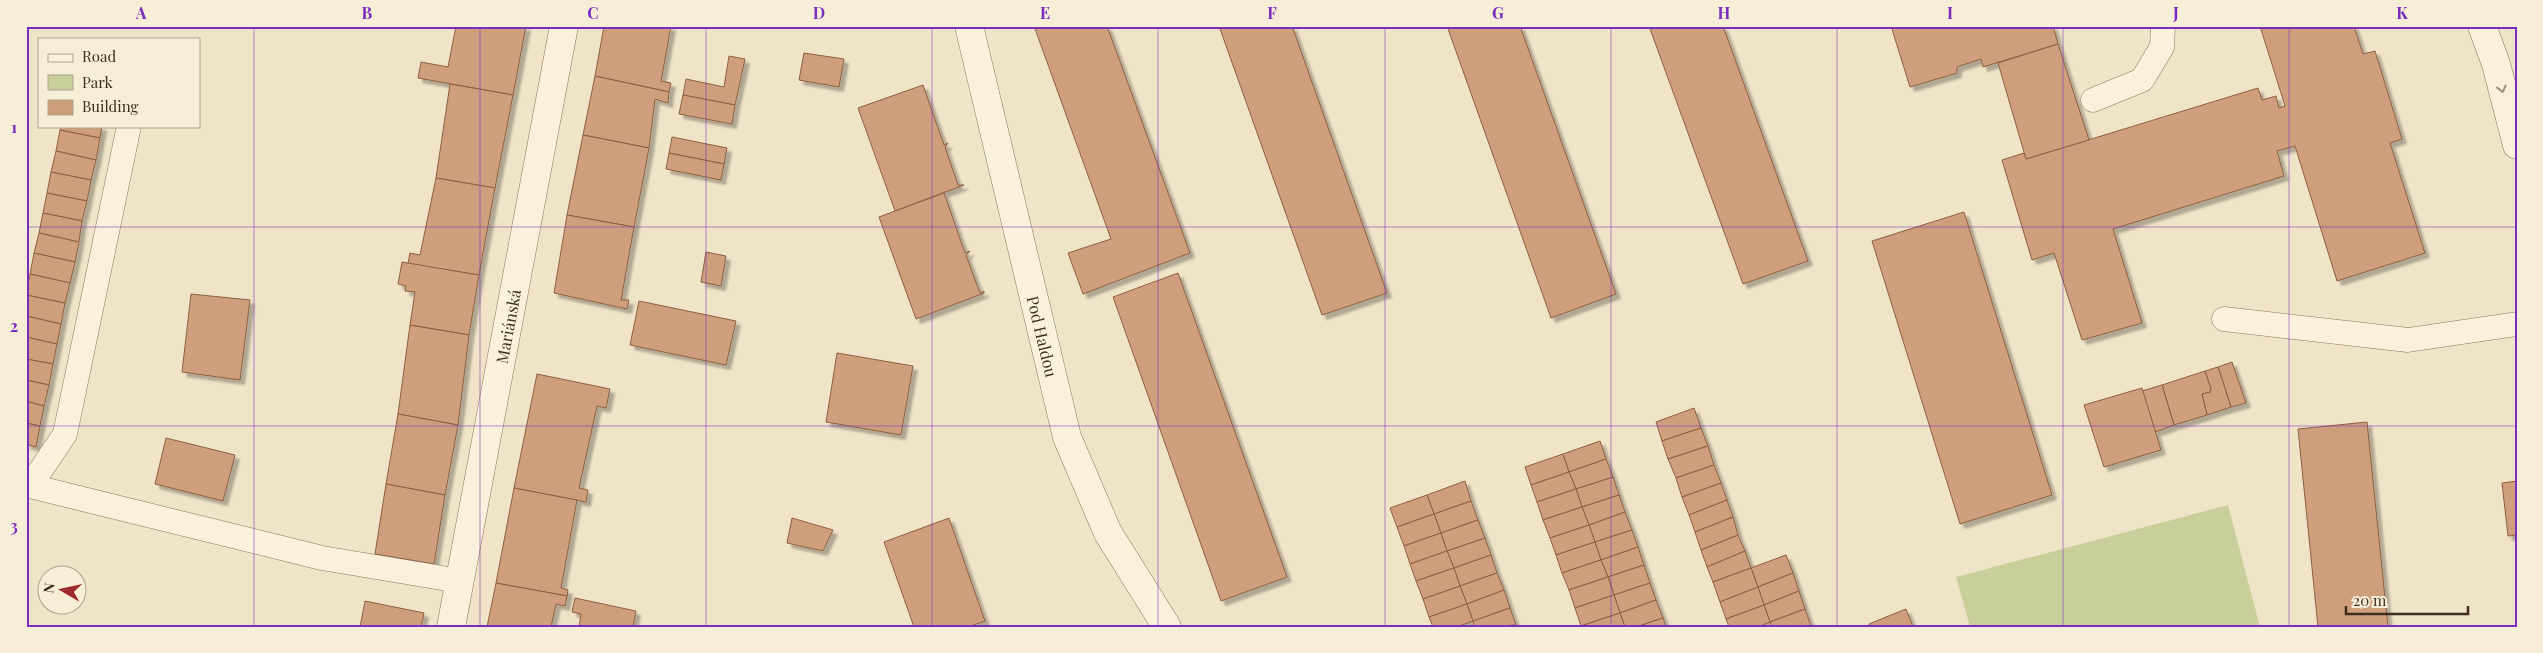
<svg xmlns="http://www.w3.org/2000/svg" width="2543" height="653" font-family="'Playfair Display',serif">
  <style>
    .green { fill: #c9cf9b }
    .building { fill: #cf9f7d; stroke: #8d5f41; filter: url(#shadow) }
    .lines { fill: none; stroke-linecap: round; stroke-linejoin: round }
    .lane-casing { stroke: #8d765c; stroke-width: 25 }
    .street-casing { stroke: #8d765c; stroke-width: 29 }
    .lane { stroke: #faf1dc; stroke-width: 24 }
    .street { stroke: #faf1dc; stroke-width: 28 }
    .oneway { stroke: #9c907e }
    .grid { fill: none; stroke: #7b2cbf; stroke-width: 1; stroke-opacity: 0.55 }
    .labels { text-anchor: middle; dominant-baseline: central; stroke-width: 4.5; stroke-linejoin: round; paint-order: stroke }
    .street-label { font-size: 16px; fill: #3d2e20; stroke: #f7eed8 }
    .neatline { fill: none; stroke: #7b2cbf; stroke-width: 2 }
    .grid-label { font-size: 16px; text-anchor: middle; font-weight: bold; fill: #7b2cbf }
  </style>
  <defs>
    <filter id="shadow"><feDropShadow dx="4.5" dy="4.5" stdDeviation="1" flood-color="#0004"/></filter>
  </defs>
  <rect width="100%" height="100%" fill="#f0e4c8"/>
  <polygon class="green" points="2228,505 2260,627 1970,627 1956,577"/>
  <g class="building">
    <polygon points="456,26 526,26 513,95 418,78 421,62 448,67"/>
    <polygon points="604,26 671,26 661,81 671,83 669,92 595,76"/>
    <polygon points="1034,26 1107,26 1190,253 1083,294 1068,253 1111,239"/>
    <polygon points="1219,26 1292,26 1387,293 1322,315"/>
    <polygon points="1447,26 1520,26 1616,294 1551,318"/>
    <polygon points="1649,26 1723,26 1808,261 1743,284"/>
    <polygon points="1891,26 2053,26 2058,44 1983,67 1981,59 1957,67 1957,73 1910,87"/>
    <polygon points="2260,26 2354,26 2363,54 2375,51 2402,139 2390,143 2425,253 2337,281 2295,146 2277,151 2284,176 2113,229 2142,323 2082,340 2054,253 2032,260 2002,160 2024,153 2026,159 2258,88 2262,100 2276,96 2279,108 2285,106"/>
    <polygon points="2058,44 2089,140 2026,159 1998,63"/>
    <polygon points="804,53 844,59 839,87 799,80"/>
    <polygon points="729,56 745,59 735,105 683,95 686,79 724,87"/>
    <polygon points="595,76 669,92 668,103 655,99 649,148 583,135"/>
    <polygon points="450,84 513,95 495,188 436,178"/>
    <polygon points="923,85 944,145 948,143 945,147 958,185 964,185 895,211 858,108"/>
    <polygon points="683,95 735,105 732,124 679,114"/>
    <polygon points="61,126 102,126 100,138 60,130"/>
    <polygon points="60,130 100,138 96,160 56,151"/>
    <polygon points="583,135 649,148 634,227 567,215"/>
    <polygon points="672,137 727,148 724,164 669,153"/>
    <polygon points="56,151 96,160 91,180 51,172"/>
    <polygon points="669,153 724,164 721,180 666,169"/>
    <polygon points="51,172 91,180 87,201 47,193"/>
    <polygon points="436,178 495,188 479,275 408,264 410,253 420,255"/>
    <polygon points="47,193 87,201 82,221 43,213"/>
    <polygon points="944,193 965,253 970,251 966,255 980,293 984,291 984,293 916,319 879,217"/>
    <polygon points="1964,212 2052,495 1960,524 1872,241"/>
    <polygon points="43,213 82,221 79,242 39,233"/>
    <polygon points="567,215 634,227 621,300 629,300 627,309 554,293"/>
    <polygon points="39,233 79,242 75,262 34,253"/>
    <polygon points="706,252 726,256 721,286 701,282"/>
    <polygon points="34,253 75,262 70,283 30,274"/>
    <polygon points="402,262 479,275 469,335 410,325 415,292 405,291 406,286 398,284"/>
    <polygon points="1178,273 1287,577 1221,601 1113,297"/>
    <polygon points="30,274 70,283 65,303 26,295"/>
    <polygon points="191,294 250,300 240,380 182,372"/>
    <polygon points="26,295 65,303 61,324 26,316"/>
    <polygon points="639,301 736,321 726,365 630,345"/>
    <polygon points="26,316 61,324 57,344 26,337"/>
    <polygon points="410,325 469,335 458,425 398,414"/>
    <polygon points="26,337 57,344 53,364 26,359"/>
    <polygon points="837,353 913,366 901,435 826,422"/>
    <polygon points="26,359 53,364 49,385 26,380"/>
    <polygon points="2232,362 2246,403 2231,407 2218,367"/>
    <polygon points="2218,367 2231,407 2207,415 2202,394 2210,392 2211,389 2205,371"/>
    <polygon points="2205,371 2211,389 2210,392 2202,394 2207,415 2174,425 2162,385"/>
    <polygon points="537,374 610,389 606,408 597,406 579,488 588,490 586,502 514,488"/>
    <polygon points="26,380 49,385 44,406 26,401"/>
    <polygon points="2162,385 2174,425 2155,432 2142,391"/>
    <polygon points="2142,388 2161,450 2104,467 2084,405"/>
    <polygon points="26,401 44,406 40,426 26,423"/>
    <polygon points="1694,408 1701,428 1662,441 1656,422"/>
    <polygon points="398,414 458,425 445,495 386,484"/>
    <polygon points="2367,422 2388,627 2318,627 2298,429"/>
    <polygon points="26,423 40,426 36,447 26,444"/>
    <polygon points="1701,428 1708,446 1668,459 1662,441"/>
    <polygon points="166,438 235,455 223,501 155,484"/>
    <polygon points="1600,441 1606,459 1569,472 1563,454"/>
    <polygon points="1708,446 1714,465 1676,478 1668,459"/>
    <polygon points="1563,454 1569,472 1531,485 1525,467"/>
    <polygon points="1606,459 1613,477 1576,489 1569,472"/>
    <polygon points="1714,465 1721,483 1682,497 1676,478"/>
    <polygon points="1569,472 1576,489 1537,502 1531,485"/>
    <polygon points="1613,477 1619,495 1582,507 1576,489"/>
    <polygon points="1465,481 1471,501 1434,514 1427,495"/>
    <polygon points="2517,481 2517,535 2508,536 2502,483"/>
    <polygon points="1721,483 1727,500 1689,515 1682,497"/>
    <polygon points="386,484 445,495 434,564 375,554"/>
    <polygon points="514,488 577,500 561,588 568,590 567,596 496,583"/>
    <polygon points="1576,489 1582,507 1543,520 1537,502"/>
    <polygon points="1427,495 1434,514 1397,527 1390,508"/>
    <polygon points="1619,495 1625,512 1589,525 1582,507"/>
    <polygon points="1727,500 1733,517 1695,532 1689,515"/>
    <polygon points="1471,501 1478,520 1441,533 1434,514"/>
    <polygon points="1582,507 1589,525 1550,538 1543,520"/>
    <polygon points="1625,512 1632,530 1595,542 1589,525"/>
    <polygon points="1434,514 1441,533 1404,546 1397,527"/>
    <polygon points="1733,517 1738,535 1701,550 1695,532"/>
    <polygon points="792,518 833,530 823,551 787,543"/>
    <polygon points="949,518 985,621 968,627 914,627 884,542"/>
    <polygon points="1478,520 1485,538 1447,551 1441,533"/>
    <polygon points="1589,525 1595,542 1556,555 1550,538"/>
    <polygon points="1632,530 1638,547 1601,560 1595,542"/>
    <polygon points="1441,533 1447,551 1410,564 1404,546"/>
    <polygon points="1738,535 1745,551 1707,567 1701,550"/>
    <polygon points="1485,538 1491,555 1454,568 1447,551"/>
    <polygon points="1595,542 1601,560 1562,573 1556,555"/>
    <polygon points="1638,547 1644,565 1608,577 1601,560"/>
    <polygon points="1447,551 1454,568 1416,581 1410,564"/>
    <polygon points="1745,551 1751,568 1713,582 1707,567"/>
    <polygon points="1491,555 1497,573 1460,586 1454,568"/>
    <polygon points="1786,555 1793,573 1758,587 1751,568"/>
    <polygon points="1601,560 1608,577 1569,590 1562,573"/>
    <polygon points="1644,565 1650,583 1614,595 1608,577"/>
    <polygon points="1454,568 1460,586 1423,599 1416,581"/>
    <polygon points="1751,568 1758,587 1720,602 1713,582"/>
    <polygon points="1497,573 1504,590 1467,604 1460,586"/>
    <polygon points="1793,573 1799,591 1764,605 1758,587"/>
    <polygon points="1608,577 1614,595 1575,608 1569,590"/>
    <polygon points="496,583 567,596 565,606 556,604 551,627 487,627"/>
    <polygon points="1650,583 1656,600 1620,613 1614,595"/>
    <polygon points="1460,586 1467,604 1429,617 1423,599"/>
    <polygon points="1758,587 1764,605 1726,619 1720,602"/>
    <polygon points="1504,590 1510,608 1473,621 1467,604"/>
    <polygon points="1799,591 1805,609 1770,622 1764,605"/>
    <polygon points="1614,595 1620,613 1581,626 1575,608"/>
    <polygon points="575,598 636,611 633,627 579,627 581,614 572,612"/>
    <polygon points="1656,600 1663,618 1636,627 1625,627 1620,613"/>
    <polygon points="365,601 424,613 421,627 360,627"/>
    <polygon points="1467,604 1473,621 1457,627 1433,627 1429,617"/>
    <polygon points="1764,605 1770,622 1758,627 1729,627 1726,619"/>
    <polygon points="1510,608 1516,625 1475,627 1473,621"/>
    <polygon points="1805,609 1811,626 1772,627 1770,622"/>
    <polygon points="1906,609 1913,627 1870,627 1869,624"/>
    <polygon points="1620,613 1625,627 1582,627 1581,626"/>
    <polygon points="1663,618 1666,627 1636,627"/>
  </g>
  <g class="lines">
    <g class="lane-casing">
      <g id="lane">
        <polyline points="2093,100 2142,80 2162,47 2163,26"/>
        <polyline points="2224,319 2408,340 2517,324"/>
        <polyline points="26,485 322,558 460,581"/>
        <polyline points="30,486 65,434 129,126"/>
      </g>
    </g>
    <g class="street-casing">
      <g id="street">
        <path id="s1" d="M969,26l98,411 41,96 59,94"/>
        <polyline points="2482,26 2496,64 2517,145"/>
        <path id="s2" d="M451,627l113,-601"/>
      </g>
    </g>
    <use href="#lane" class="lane"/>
    <use href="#street" class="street"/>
  </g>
  <defs><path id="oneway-chevron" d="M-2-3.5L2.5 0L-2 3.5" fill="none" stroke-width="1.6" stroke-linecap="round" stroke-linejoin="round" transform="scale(1.25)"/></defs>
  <use class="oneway" href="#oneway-chevron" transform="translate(2502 89) rotate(76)"/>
  <path class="grid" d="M254,26v601M480,26v601M706,26v601M932,26v601M1158,26v601M1385,26v601M1611,26v601M1837,26v601M2063,26v601M2289,26v601M26,227h2491M26,426h2491"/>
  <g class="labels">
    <g class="street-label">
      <text stroke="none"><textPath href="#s2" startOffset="306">Mariánská</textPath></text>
      <text stroke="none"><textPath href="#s1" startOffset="319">Pod Haldou</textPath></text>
    </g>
  </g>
  <rect width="2543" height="653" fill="none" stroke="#f7eed8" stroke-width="55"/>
  <rect x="38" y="38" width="162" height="90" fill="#f7eed8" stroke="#ada18e"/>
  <rect x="48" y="54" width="25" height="8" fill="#faf1dc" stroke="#ada18e"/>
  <text x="82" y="62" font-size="15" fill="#3d2e20">Road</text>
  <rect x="48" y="75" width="25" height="15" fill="#c9cf9b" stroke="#ada18e"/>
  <text x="82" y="88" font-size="15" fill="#3d2e20">Park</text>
  <rect x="48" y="100" width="25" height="15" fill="#cf9f7d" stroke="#ada18e"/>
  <text x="82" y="112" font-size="15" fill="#3d2e20">Building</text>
  <g transform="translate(62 590) rotate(279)"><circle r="24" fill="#f7eed8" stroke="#ada18e"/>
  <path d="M0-4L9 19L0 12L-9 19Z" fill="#9e2a2b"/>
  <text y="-8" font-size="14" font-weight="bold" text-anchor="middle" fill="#3d2e20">N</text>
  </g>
  <path d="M2346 606v8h122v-8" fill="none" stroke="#3d2e20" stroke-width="2.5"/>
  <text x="2353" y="606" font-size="15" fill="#3d2e20" stroke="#f7eed8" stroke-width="4" paint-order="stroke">20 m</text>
  <rect x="28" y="28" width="2488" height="598" class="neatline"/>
  <g class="grid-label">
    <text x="141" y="19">A</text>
    <text x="367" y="19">B</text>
    <text x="593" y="19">C</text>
    <text x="819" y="19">D</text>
    <text x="1045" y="19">E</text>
    <text x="1272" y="19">F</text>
    <text x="1498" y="19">G</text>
    <text x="1724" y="19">H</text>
    <text x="1950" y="19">I</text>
    <text x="2176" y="19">J</text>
    <text x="2402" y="19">K</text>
    <text x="14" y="133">1</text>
    <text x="14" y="332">2</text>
    <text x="14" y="532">3</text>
  </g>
</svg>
